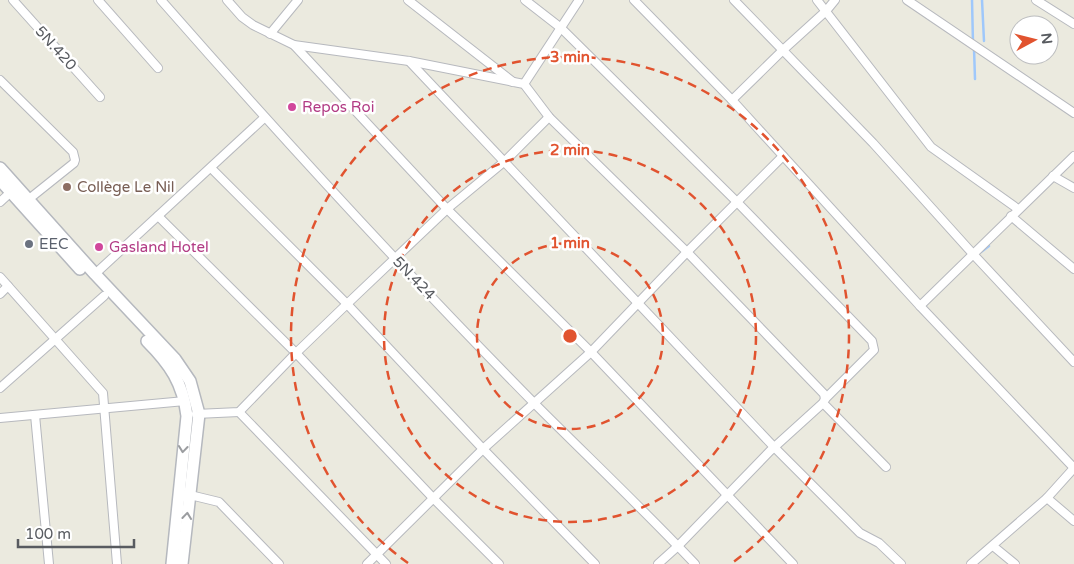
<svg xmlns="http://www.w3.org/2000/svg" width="1074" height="564" font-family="'Varela Round',sans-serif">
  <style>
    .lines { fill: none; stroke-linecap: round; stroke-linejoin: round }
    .stream { stroke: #9fc8fb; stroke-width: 2.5 }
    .street-casing { stroke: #b7b9be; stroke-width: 10 }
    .secondary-casing { stroke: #b5b8be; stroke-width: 14 }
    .street { stroke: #fff; stroke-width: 8 }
    .secondary { stroke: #fff; stroke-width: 11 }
    .oneway { stroke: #9b9da0 }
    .ring { fill: none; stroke: #e1532f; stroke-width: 2.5; stroke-dasharray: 9 6 }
    .hotel-dot { fill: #d1479c; stroke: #fff; stroke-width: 2 }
    .education-dot { fill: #8d6e63; stroke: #fff; stroke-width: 2 }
    .worship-dot { fill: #6b7280; stroke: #fff; stroke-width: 2 }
    .labels { text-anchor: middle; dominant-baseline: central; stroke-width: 5; stroke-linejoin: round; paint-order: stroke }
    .street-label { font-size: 15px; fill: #585b60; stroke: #fff }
    .hotel-label { font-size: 15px; fill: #b23c85; stroke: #fff; text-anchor: start }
    .education-label { font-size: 15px; fill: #785e54; stroke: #fff; text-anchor: start }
    .worship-label { font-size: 15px; fill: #5b616d; stroke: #fff; text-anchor: start }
    .centre { fill: #e1532f; stroke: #fff; stroke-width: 2.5 }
    .ring-label { font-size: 15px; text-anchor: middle; font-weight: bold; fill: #e1532f; stroke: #fff; stroke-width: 5; stroke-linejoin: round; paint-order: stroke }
  </style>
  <rect width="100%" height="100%" fill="#ebeadf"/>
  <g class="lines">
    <g class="stream">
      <polyline points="972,0 973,43"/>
      <polyline points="982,0 984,41"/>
      <polyline points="974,48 975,79"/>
      <polyline points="981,252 989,246"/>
    </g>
    <g class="street-casing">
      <g id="street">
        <polyline points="13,0 100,97"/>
        <polyline points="98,0 158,68"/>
        <path d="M161,0c121,138 245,273 374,404 53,53 108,105 160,160"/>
        <polyline points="227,0 242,17 253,25 294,45 409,61 524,84 549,117 687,252 824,394 825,399"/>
        <polyline points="408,0 513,82"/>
        <polyline points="525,0 561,28 737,202 872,341 874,350 825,399 823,403 770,451 678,546 658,564"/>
        <polyline points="634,0 732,100 920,306 1074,156"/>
        <polyline points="734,0 873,143 973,254 1074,362"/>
        <polyline points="817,0 931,147 1018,209"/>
        <polyline points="907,0 1074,113"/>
        <polyline points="1036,0 1074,24"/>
        <polyline points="270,34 298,0"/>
        <polyline points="294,45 447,209 591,352 793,564"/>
        <polyline points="409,61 774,447 860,533 879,543 901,564"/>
        <polyline points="0,80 73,152 75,160 74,163 29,199"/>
        <polyline points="524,84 579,0"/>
        <polyline points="732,100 783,50 826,11 835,0"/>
        <polyline points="211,168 347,304 483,449 595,564"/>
        <polyline points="1053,176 1074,188"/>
        <polyline points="0,202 13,190"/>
        <polyline points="158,216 296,353 433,498 499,564"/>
        <polyline points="1011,216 1074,269"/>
        <polyline points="95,274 264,118"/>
        <polyline points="0,277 103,393 117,564"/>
        <polyline points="0,294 8,286"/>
        <polyline points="920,306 1074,468"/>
        <polyline points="0,388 104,296"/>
        <polyline points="823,403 886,467"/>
        <polyline points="239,412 386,564"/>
        <polyline points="196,414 239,412 296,353 347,304 447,209 505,161 549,117"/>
        <polyline points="35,415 49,564"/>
        <polyline points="0,418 185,401"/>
        <polyline points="1074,468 1047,498 1074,521"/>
        <polyline points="186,494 219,502 279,564"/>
        <polyline points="993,546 1015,564"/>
        <polyline points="367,564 483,449 591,352 687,252 783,156"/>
        <polyline points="971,564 1047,498"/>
      </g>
    </g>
    <g class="secondary-casing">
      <g id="secondary">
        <polyline points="0,168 95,274 175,359 190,381 199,414 182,564"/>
        <polyline points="0,180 80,269"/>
        <path d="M147,341c23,23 36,42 40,75l-15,148"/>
      </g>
    </g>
    <use href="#street" class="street"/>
    <use href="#secondary" class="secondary"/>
  </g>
  <defs><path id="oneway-chevron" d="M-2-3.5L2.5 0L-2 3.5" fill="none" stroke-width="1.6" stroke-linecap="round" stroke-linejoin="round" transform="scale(1.25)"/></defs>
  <g class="oneway">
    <use href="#oneway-chevron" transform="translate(183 449) rotate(96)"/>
    <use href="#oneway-chevron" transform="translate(187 516) rotate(-84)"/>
  </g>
  <g class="ring">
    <circle cx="570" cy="336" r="93"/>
    <circle cx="570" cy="336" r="186"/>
    <path d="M408 563A279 279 0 1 1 732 563"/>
  </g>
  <g class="hotel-dot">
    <circle cx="292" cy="107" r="5"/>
    <circle cx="99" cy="247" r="5"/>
  </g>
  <circle class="education-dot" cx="67" cy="187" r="5"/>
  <circle class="worship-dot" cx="29" cy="244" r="5"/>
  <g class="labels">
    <g class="street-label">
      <text transform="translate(56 48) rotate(48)">5N.420</text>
      <text transform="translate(414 278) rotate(46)">5N.424</text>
    </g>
    <g class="hotel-label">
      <text x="302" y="107">Repos Roi</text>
      <text x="109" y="247">Gasland Hotel</text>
    </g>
    <g class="education-label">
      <text x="77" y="187">Collège Le Nil</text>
    </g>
    <g class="worship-label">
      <text x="39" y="244">EEC</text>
    </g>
  </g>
  <circle cx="570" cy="336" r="8" class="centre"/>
  <g class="ring-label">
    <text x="570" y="62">3 min</text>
    <text x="570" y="155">2 min</text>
    <text x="570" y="248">1 min</text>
  </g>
  <g transform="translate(1034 40) rotate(83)"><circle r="24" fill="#ffffff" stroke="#bcbdbf"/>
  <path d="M0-4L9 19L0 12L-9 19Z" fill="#e1532f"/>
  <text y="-8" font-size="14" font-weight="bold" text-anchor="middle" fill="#585b60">N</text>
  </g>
  <path d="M18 539v8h116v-8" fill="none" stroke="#585b60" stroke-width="2.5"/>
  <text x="25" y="539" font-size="15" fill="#585b60" stroke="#ffffff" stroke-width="4" paint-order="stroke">100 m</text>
</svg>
